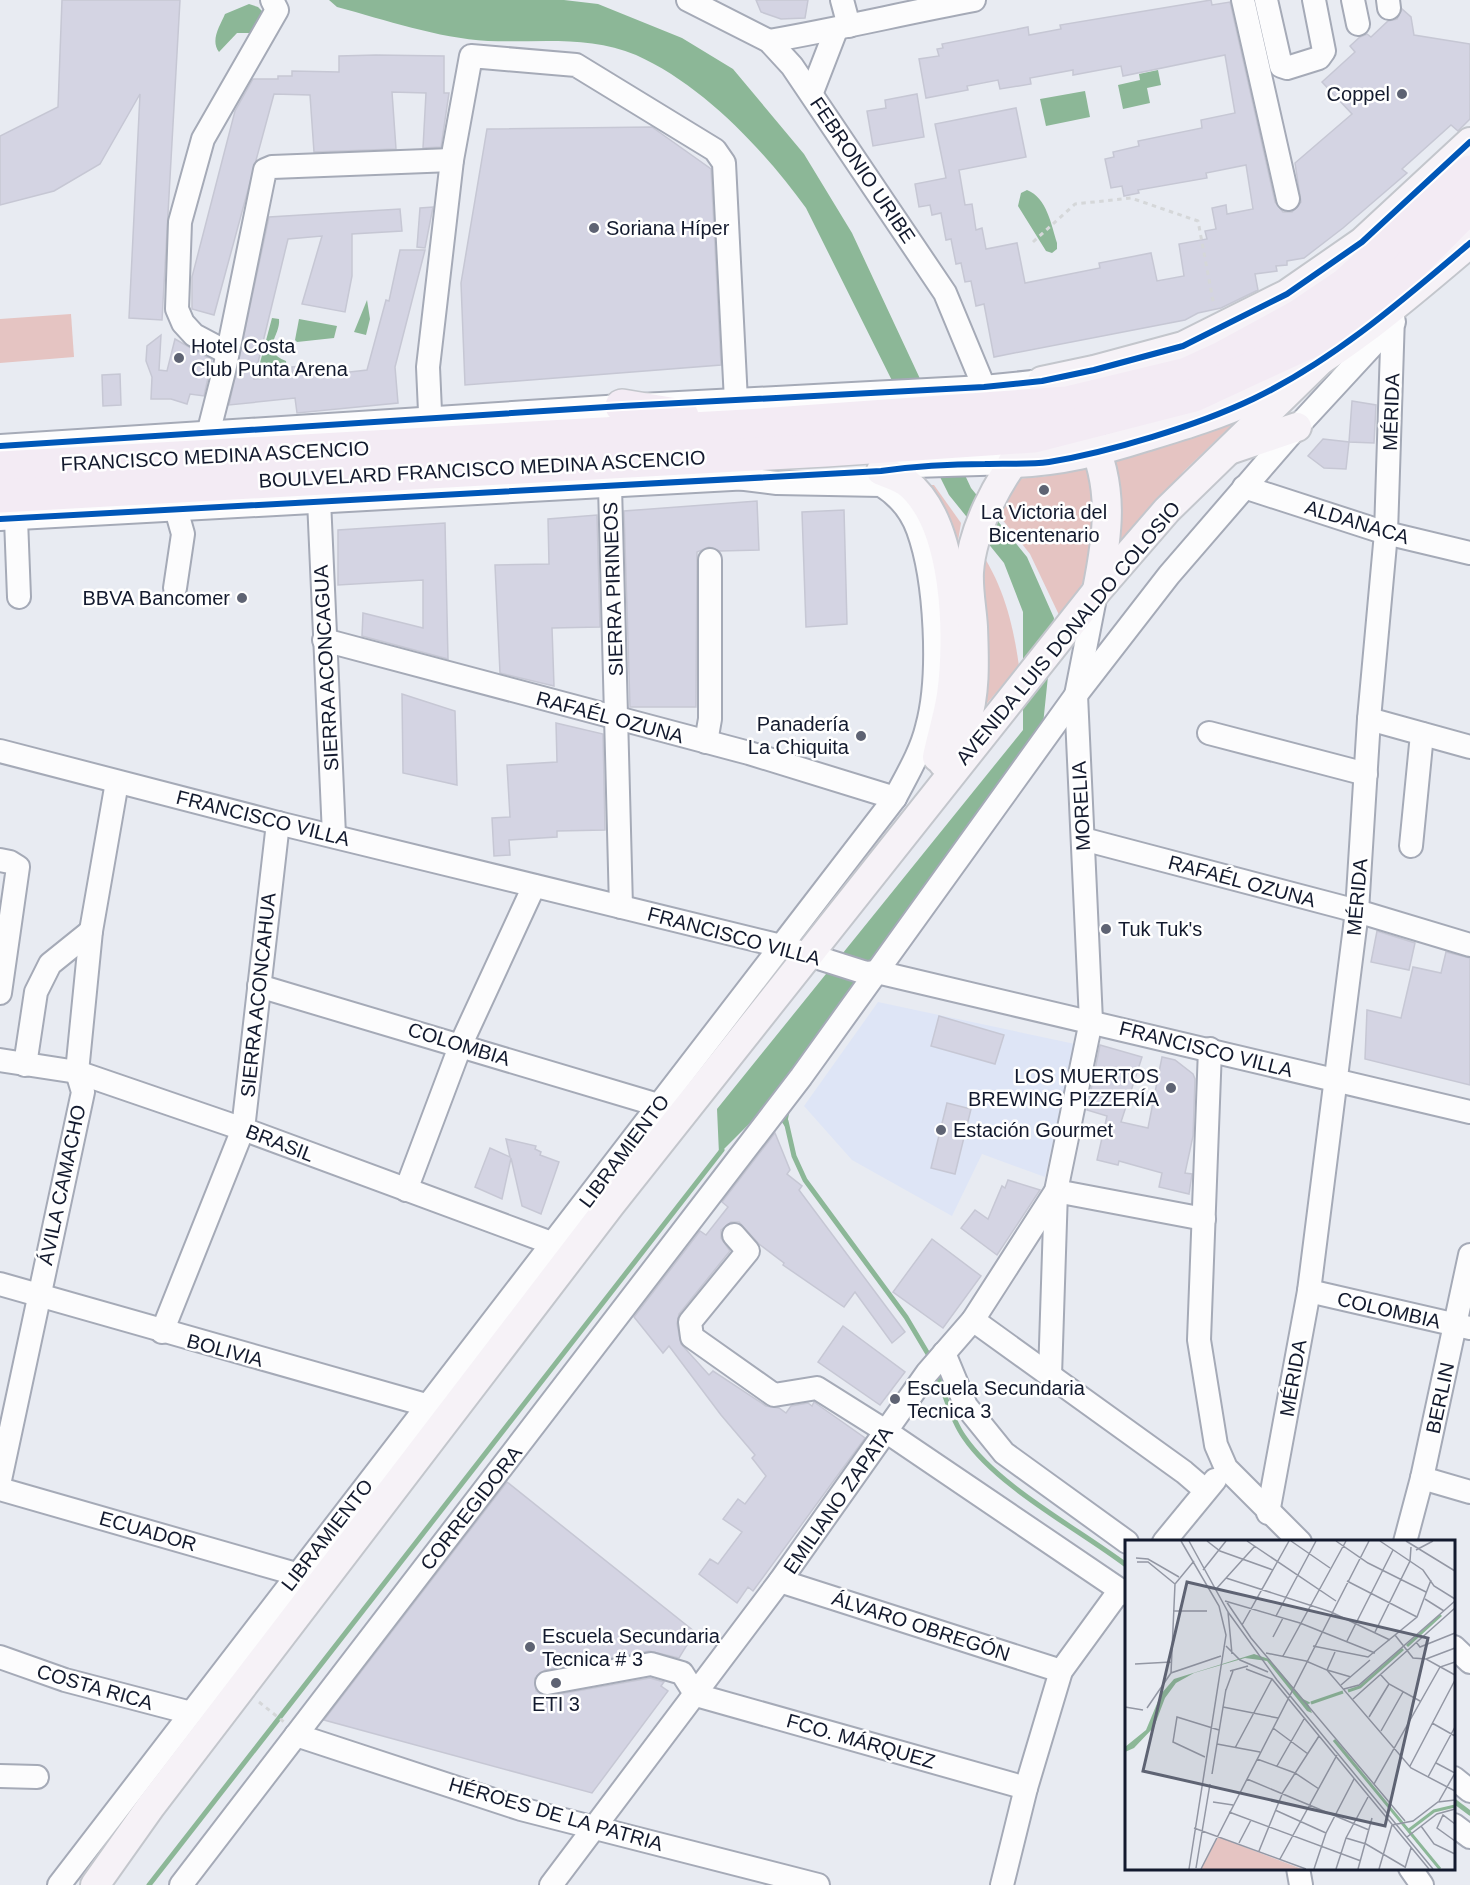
<svg xmlns="http://www.w3.org/2000/svg" width="1470" height="1885" font-family="Arial,sans-serif">
  <style>
    .built { fill: #dee5f6 }
    .green { fill: #e5c4c2 }
    .water { fill: #8cb797 }
    .lines { fill: none; stroke-linecap: round; stroke-linejoin: round }
    .stream { stroke: #8cb797; stroke-width: 5 }
    .building { fill: #d4d4e3; stroke: #c6c7d4; stroke-width: 1.5 }
    .minor-casing { stroke: #a5aab7; stroke-width: 26 }
    .major-casing { stroke: #c3c6cc; stroke-width: 32 }
    .highway-casing { stroke: #c3c6cc; stroke-width: 36 }
    .path { stroke: #d5d7d9; stroke-width: 3; stroke-dasharray: 4.5 4.5; stroke-linecap: butt }
    .minor { stroke: #fcfcfd; stroke-width: 22 }
    .major { stroke: #f6f2f7; stroke-width: 28 }
    .highway { stroke: #f3ebf4; stroke-width: 33 }
    .cycleway-casing { stroke: #fff; stroke-width: 10 }
    .cycleway { stroke: #0057b8; stroke-width: 6 }
    .poi-dot { fill: #5e6373; stroke: #fff; stroke-width: 2 }
    .labels { text-anchor: middle; dominant-baseline: central; stroke-width: 5; stroke-linejoin: round; paint-order: stroke }
    .poi-label { font-size: 20px; fill: #131a2e; stroke: #fff; text-anchor: start }
    .street-label { font-size: 20px; fill: #131a2e; stroke: #fff }
    .inset-river { fill: none; stroke: #8cb797; stroke-width: 3 }
    .inset-road { fill: none; stroke: #9397a4; stroke-width: 1.5 }
    .view { fill: #5e6373; fill-opacity: 0.15; stroke: #5e6373; stroke-width: 3 }
    .inset-edge { fill: none; stroke: #131a2e; stroke-width: 3 }
  </style>
  <rect width="100%" height="100%" fill="#e8ebf2"/>
  <polygon class="built" points="878,1002 1075,1044 1045,1177 982,1154 952,1216 852,1160 804,1106"/>
  <g class="green">
    <polygon points="71,314 74,357 0,363 0,319"/>
    <polygon points="1239,418 1184,471 1114,552 1113,460"/>
    <path d="M1090,465c6,35 8,78 -5,112 -6,15 -16,27 -25,40l-30,-63 -33,-41 18,-34 33,-3z"/>
    <polygon points="920,485 934,485 961,523 954,565"/>
    <path d="M981,552c23,36 32,72 38,114l-42,49z"/>
  </g>
  <g class="water">
    <path d="M329,0h235l34,4 84,34 51,31 71,85 48,79 119,255 56,69 27,61 -13,126 -214,277 -27,42 -14,65 -17,-24 -50,50 -2,-45 306,-379v-118l-19,-49 -55,-68 -143,-287c-42,-58 -103,-123 -170,-153 -47,-20 -98,-12 -148,-14 -51,-3 -102,-21 -151,-34z"/>
    <path d="M249,4l9,3 6,6 -11,20h-16l-18,19c-9,-12 1,-26 6,-38z"/>
    <polygon points="1158,70 1161,85 1147,88 1150,103 1123,109 1118,85 1140,80 1139,74"/>
    <polygon points="1085,91 1090,117 1046,126 1040,99"/>
    <path d="M1027,190c20,8 24,34 30,53v6l-5,4 -6,-2 -28,-45 3,-13z"/>
    <polygon points="367,300 370,319 366,335 354,332"/>
    <path d="M272,318l7,1c2,17 -20,31 7,42l1,11 -30,2z"/>
    <polygon points="299,319 337,326 334,338 297,342 295,340"/>
  </g>
  <g class="lines">
    <g class="stream">
      <polyline points="786,1121 794,1156 805,1180 906,1317 931,1359"/>
      <path d="M936,1373c9,20 15,46 28,64 34,50 113,91 162,128"/>
      <polyline points="1454,1801 1470,1813"/>
      <polyline points="149,1885 722,1150"/>
    </g>
  </g>
  <g class="building">
    <polygon points="62,0 180,0 162,320 129,318 140,94 100,164 54,191 0,205 0,136 58,107"/>
    <polygon points="756,0 808,0 805,18 781,19 761,12"/>
    <polygon points="1211,0 1212,5 1230,2 1275,202 1283,212 1292,212 1301,202 1295,163 1352,114 1322,82 1355,52 1350,46 1360,37 1367,34 1371,37 1388,21 1397,19 1402,9 1411,17 1414,35 1470,44 1470,119 1458,131 1451,125 1402,169 1407,173 1343,228 1304,258 1287,261 1287,265 1276,266 1277,271 1255,274 1258,290 1221,308 1198,313 1185,320 994,357 984,304 976,306 971,281 965,282 961,263 956,264 951,239 946,240 941,213 932,215 930,205 919,207 915,184 946,178 935,124 1016,108 1026,157 959,170 965,205 972,204 976,230 982,228 986,249 1017,243 1025,283 1100,268 1099,263 1151,253 1157,281 1184,276 1179,244 1207,239 1205,231 1216,229 1212,208 1226,205 1227,214 1253,209 1246,165 1206,173 1207,178 1138,190 1139,193 1124,196 1122,186 1111,188 1105,159 1114,157 1113,152 1139,146 1138,141 1202,128 1201,120 1235,113 1225,55 1123,76 1121,66 1073,75 1073,70 1030,78 1031,84 1000,89 998,80 967,86 968,90 926,98 919,59 939,56 937,49 943,48 942,44 1028,27 1029,35 1061,29 1060,25"/>
    <polygon points="376,55 444,56 444,93 449,93 441,147 423,148 426,93 392,92 396,149 314,152 310,95 274,94 214,315 192,309 192,277 235,111 253,79 278,79 278,76 292,76 292,71 339,72 339,56"/>
    <polygon points="917,94 924,137 873,146 867,111 886,108 885,100"/>
    <polygon points="652,127 711,169 721,365 465,385 461,283 487,129"/>
    <polygon points="433,207 425,248 417,247 420,208"/>
    <polygon points="400,209 402,231 352,234 352,276 345,312 302,304 322,236 288,239 254,379 293,376 292,367 331,364 332,374 367,370 386,300 389,301 400,250 425,250 395,367 398,403 297,413 295,398 229,405 269,217"/>
    <polygon points="161,335 159,370 167,371 175,339 212,360 204,396 190,394 187,404 171,399 151,399 152,377 146,361 147,346"/>
    <polygon points="120,374 121,405 103,406 102,375"/>
    <polygon points="1352,401 1376,405 1374,443 1349,442"/>
    <polygon points="1323,439 1349,442 1346,469 1324,468 1308,456"/>
    <polygon points="757,501 759,550 720,551 709,547 697,552 696,707 630,707 624,511"/>
    <polygon points="844,510 847,624 806,627 802,512"/>
    <polygon points="597,515 600,627 552,628 554,686 500,673 495,565 549,564 548,519"/>
    <polygon points="445,523 448,659 362,636 363,613 423,628 423,580 338,585 338,530"/>
    <polygon points="402,694 455,711 457,785 403,773"/>
    <polygon points="556,723 603,734 605,830 557,831 557,837 509,840 510,855 494,856 492,818 510,817 507,765 557,762"/>
    <polygon points="1377,931 1415,943 1409,970 1371,962"/>
    <polygon points="1446,952 1470,958 1470,1085 1365,1059 1367,1010 1401,1018 1413,967 1441,973"/>
    <polygon points="939,1016 1004,1035 995,1064 931,1046"/>
    <polygon points="1100,1045 1142,1057 1121,1122 1148,1128 1162,1057 1175,1060 1193,1074 1195,1079 1193,1136 1185,1173 1192,1174 1189,1194 1159,1187 1162,1173 1119,1161 1118,1165 1097,1160 1107,1116 1087,1110"/>
    <polygon points="947,1103 971,1109 955,1174 931,1168"/>
    <polygon points="775,1133 790,1170 787,1174 802,1186 799,1190 905,1332 892,1343 855,1292 844,1307 783,1265 784,1263 759,1244 739,1222 731,1222 721,1230 721,1238 730,1251 679,1314 677,1324 681,1344 709,1375 713,1371 766,1406 779,1408 786,1413 791,1406 808,1403 812,1406 814,1402 865,1438 753,1591 748,1587 737,1603 699,1574 710,1559 718,1564 742,1532 723,1519 738,1499 745,1504 766,1476 752,1458 755,1455 721,1415 669,1346 663,1353 634,1317 700,1231 706,1235 728,1207 722,1202"/>
    <polygon points="506,1139 536,1146 535,1149 541,1152 540,1155 559,1162 541,1214 522,1206 511,1158 502,1199 475,1187 490,1148 510,1157"/>
    <polygon points="1008,1180 1040,1190 997,1255 961,1228 975,1210 988,1219 1002,1186 1005,1188"/>
    <polygon points="932,1239 981,1276 943,1328 893,1292"/>
    <polygon points="843,1326 905,1372 880,1405 818,1362"/>
    <polygon points="507,1482 695,1632 679,1658 649,1651 545,1670 535,1678 536,1691 549,1696 650,1678 664,1682 661,1686 668,1691 592,1793 324,1720"/>
  </g>
  <g class="lines">
    <g class="minor-casing">
      <g id="minor">
        <polyline points="688,0 769,41 792,66 945,293 984,387"/>
        <polyline points="842,0 849,26"/>
        <polyline points="1243,0 1288,199"/>
        <polyline points="1266,0 1281,66 1287,68 1319,58 1324,51 1314,0"/>
        <polyline points="1353,0 1358,24"/>
        <polyline points="1388,0 1389,8"/>
        <path d="M769,41c69,-12 136,-28 205,-41"/>
        <polyline points="812,92 836,30"/>
        <polyline points="226,352 194,335 183,323 177,309 180,222 203,139 277,10 272,0"/>
        <polyline points="208,434 224,371 265,170 272,167 452,160"/>
        <polyline points="431,434 428,367 452,160 471,56 576,65 715,150 724,163 736,401"/>
        <polyline points="0,446 622,406 984,387 1042,381"/>
        <polyline points="879,471 914,466 1012,463"/>
        <polyline points="610,486 621,907"/>
        <polyline points="1244,487 1386,533 1470,553"/>
        <polyline points="319,500 334,835"/>
        <polyline points="0,519 750,478"/>
        <polyline points="16,519 19,597"/>
        <polyline points="175,588 183,534 176,509"/>
        <polyline points="324,640 749,753 895,798"/>
        <polyline points="1369,719 1470,747"/>
        <polyline points="1209,733 1366,774"/>
        <polyline points="706,742 710,719 710,560"/>
        <polyline points="0,751 278,823 781,946 866,973 877,972 1470,1112"/>
        <polyline points="1083,839 1357,911 1470,945"/>
        <polyline points="1411,846 1422,734"/>
        <polyline points="0,860 10,862 18,867 0,993"/>
        <polyline points="259,986 658,1105"/>
        <polyline points="1210,1049 1199,1340 1216,1445 1226,1468 1300,1542"/>
        <polyline points="0,1060 77,1072 243,1129 554,1244"/>
        <polyline points="25,1065 36,992 50,964 91,931"/>
        <polyline points="406,1190 461,1044 534,886"/>
        <polyline points="734,1235 748,1251 690,1322 692,1337 774,1395 817,1388 887,1432 1126,1594"/>
        <polyline points="0,1284 440,1409"/>
        <polyline points="1309,1291 1470,1328"/>
        <polyline points="973,1320 1184,1472 1205,1490"/>
        <polyline points="162,1332 243,1129 278,823"/>
        <polyline points="944,1353 966,1406 1004,1453 1127,1542"/>
        <polyline points="1050,1376 1056,1191 1204,1219"/>
        <polyline points="1422,1478 1470,1492"/>
        <polyline points="0,1480 83,1092 77,1072 91,931 117,782"/>
        <polyline points="0,1489 296,1574"/>
        <polyline points="1268,1513 1309,1291 1357,911 1369,719 1386,533 1393,316"/>
        <polyline points="1164,1542 1215,1480"/>
        <polyline points="1405,1542 1422,1478 1470,1255"/>
        <polyline points="780,1581 1061,1671"/>
        <polyline points="1454,1647 1470,1662"/>
        <polyline points="0,1657 65,1680 191,1713"/>
        <polyline points="547,1683 651,1664 682,1673 696,1695 1026,1788"/>
        <polyline points="296,1735 521,1809 818,1885"/>
        <polyline points="0,1776 37,1777"/>
        <polyline points="1454,1778 1470,1791"/>
        <polyline points="1454,1825 1470,1837"/>
        <polyline points="1298,1868 1301,1885"/>
        <polyline points="1410,1868 1422,1885"/>
        <path d="M59,1885l836,-1087c12,-23 26,-46 32,-71 14,-51 9,-147 -9,-197 -7,-19 -19,-34 -37,-45l-104,-2 -40,-5"/>
        <polyline points="181,1885 801,1077 1076,695 1169,575 1297,427 1394,322"/>
        <polyline points="551,1885 780,1581 927,1373 973,1320 1056,1191 1091,1021 1076,695 1096,593"/>
        <polyline points="1002,1885 1026,1788 1061,1671 1120,1590"/>
      </g>
    </g>
    <g class="major-casing">
      <g id="major">
        <polyline points="1042,381 1094,370 1183,346 1287,294 1362,242 1470,142"/>
        <path d="M1089,434c26,52 19,101 8,156"/>
        <polyline points="1232,449 1297,427"/>
        <path d="M1012,463c47,-1 89,-12 133,-26 36,-11 73,-22 107,-38 81,-38 151,-99 218,-156"/>
        <path d="M881,471c8,3 18,6 25,11 51,39 53,155 45,213 -3,21 -10,42 -14,62"/>
        <path d="M943,763c8,-13 18,-26 23,-40 10,-30 8,-66 7,-96 -1,-18 -5,-36 -4,-55 3,-43 29,-91 55,-124"/>
        <polyline points="95,1885 151,1806 611,1204 1096,592 1167,510 1323,358"/>
      </g>
    </g>
    <g class="highway-casing">
      <g id="highway">
        <polyline points="622,406 682,416"/>
        <polyline points="0,468 746,426 1067,403 1187,374 1222,358 1299,316 1345,285 1470,172"/>
        <polyline points="0,496 826,450 1034,436 1194,395 1315,339 1399,277 1470,206"/>
      </g>
    </g>
    <g class="path">
      <polyline points="1033,242 1075,204 1131,198 1198,221 1214,306"/>
      <polyline points="259,1702 284,1722"/>
    </g>
    <use href="#minor" class="minor"/>
    <use href="#major" class="major"/>
    <use href="#highway" class="highway"/>
    <g class="cycleway-casing">
      <g id="cycleway">
        <polyline points="0,446 622,406 984,387 1042,381 1094,370 1183,346 1287,294 1362,242 1470,142"/>
        <path d="M0,519l881,-48c35,-5 69,-7 104,-7 21,-1 43,1 64,-2 61,-10 147,-36 204,-63 80,-38 150,-99 217,-156"/>
      </g>
    </g>
    <use href="#cycleway" class="cycleway"/>
  </g>
  <g class="poi-dot">
    <circle cx="1402" cy="94" r="6"/>
    <circle cx="594" cy="228" r="6"/>
    <circle cx="179" cy="358" r="6"/>
    <circle cx="1044" cy="490" r="6"/>
    <circle cx="242" cy="598" r="6"/>
    <circle cx="861" cy="736" r="6"/>
    <circle cx="1106" cy="929" r="6"/>
    <circle cx="1171" cy="1088" r="6"/>
    <circle cx="941" cy="1130" r="6"/>
    <circle cx="895" cy="1399" r="6"/>
    <circle cx="530" cy="1647" r="6"/>
    <circle cx="556" cy="1683" r="6"/>
  </g>
  <g class="labels">
    <g class="poi-label">
      <text x="1390" y="94" text-anchor="end">Coppel</text>
      <text x="606" y="228">Soriana Híper</text>
      <text x="191" y="346">Hotel Costa<tspan x="191" dy="23">Club Punta Arena</tspan></text>
      <text x="1044" y="512" text-anchor="middle">La Victoria del<tspan x="1044" dy="23">Bicentenario</tspan></text>
      <text x="230" y="598" text-anchor="end">BBVA Bancomer</text>
      <text x="849" y="724" text-anchor="end">Panadería<tspan x="849" dy="23">La Chiquita</tspan></text>
      <text x="1118" y="929">Tuk Tuk's</text>
      <text x="1159" y="1076" text-anchor="end">LOS MUERTOS<tspan x="1159" dy="23">BREWING PIZZERÍA</tspan></text>
      <text x="953" y="1130">Estación Gourmet</text>
      <text x="907" y="1388">Escuela Secundaria<tspan x="907" dy="23">Tecnica 3</tspan></text>
      <text x="542" y="1636">Escuela Secundaria<tspan x="542" dy="23">Tecnica # 3</tspan></text>
      <text x="556" y="1704" text-anchor="middle">ETI 3</text>
    </g>
    <g class="street-label">
      <text transform="translate(863 170) rotate(56)">FEBRONIO URIBE</text>
      <text transform="translate(1391 412) rotate(-88)">MÉRIDA</text>
      <text transform="translate(215 456) rotate(-3)">FRANCISCO MEDINA ASCENCIO</text>
      <text transform="translate(482 469) rotate(-3)">BOULVELARD FRANCISCO MEDINA ASCENCIO</text>
      <text transform="translate(1357 522) rotate(17)">ALDANACA</text>
      <text transform="translate(613 589) rotate(-92)">SIERRA PIRINEOS</text>
      <text transform="translate(1068 633) rotate(-50)">AVENIDA LUIS DONALDO COLOSIO</text>
      <text transform="translate(326 668) rotate(-93)">SIERRA ACONCAGUA</text>
      <text transform="translate(610 717) rotate(15)">RAFAÉL OZUNA</text>
      <text transform="translate(1081 806) rotate(-93)">MORELIA</text>
      <text transform="translate(263 818) rotate(14)">FRANCISCO VILLA</text>
      <text transform="translate(1242 881) rotate(15)">RAFAÉL OZUNA</text>
      <text transform="translate(1357 897) rotate(-85)">MÉRIDA</text>
      <text transform="translate(734 936) rotate(15)">FRANCISCO VILLA</text>
      <text transform="translate(258 995) rotate(-84)">SIERRA ACONCAHUA</text>
      <text transform="translate(459 1044) rotate(17)">COLOMBIA</text>
      <text transform="translate(1206 1049) rotate(14)">FRANCISCO VILLA</text>
      <text transform="translate(280 1143) rotate(21)">BRASIL</text>
      <text transform="translate(624 1151) rotate(-53)">LIBRAMIENTO</text>
      <text transform="translate(62 1185) rotate(-78)">ÁVILA CAMACHO</text>
      <text transform="translate(1389 1310) rotate(13)">COLOMBIA</text>
      <text transform="translate(225 1350) rotate(15)">BOLIVIA</text>
      <text transform="translate(1293 1378) rotate(-80)">MÉRIDA</text>
      <text transform="translate(1440 1398) rotate(-78)">BERLIN</text>
      <text transform="translate(838 1500) rotate(-55)">EMILIANO ZAPATA</text>
      <text transform="translate(471 1508) rotate(-52)">CORREGIDORA</text>
      <text transform="translate(148 1531) rotate(16)">ECUADOR</text>
      <text transform="translate(327 1535) rotate(-52)">LIBRAMIENTO</text>
      <text transform="translate(921 1626) rotate(18)">ÁLVARO OBREGÓN</text>
      <text transform="translate(95 1687) rotate(16)">COSTA RICA</text>
      <text transform="translate(861 1741) rotate(16)">FCO. MÁRQUEZ</text>
      <text transform="translate(556 1814) rotate(16)">HÉROES DE LA PATRIA</text>
    </g>
  </g>
  <g transform="translate(1125 1540)">
    <rect width="330" height="330" fill="#e8ebf2"/>
    <path d="M93,297l84,32h-101z" fill="#e5c4c2"/>
    <path d="M129,114l15,5 34,40 8,4 -3,1 4,9 -5,-2 -40,-50 -22,-3 -51,15 -18,10 -11,15 -11,29 -20,21 -9,4v-5l21,-17 15,-36 13,-15z" fill="#8cb797"/>
    <path class="inset-river" d="M282,106l34,-31M223,151l12,-4 43,-38M186,163l32,-11M209,200l106,129M284,290l25,-19 21,-5"/>
    <path class="inset-road" d="M56,1l38,65 7,29 -37,234M64,1l39,71 4,42M82,1l13,10 53,19M122,1l89,60M166,1l39,27M211,1l32,22 58,29M255,1l43,29 11,16 21,13M281,1l49,30M291,10l17,-9M11,18l12,1 31,18M12,22h11l27,22M78,30l23,-29M101,38l105,34 59,28M222,41l70,36M92,48l38,-42M300,59l19,12M100,61l75,22 75,30M101,61l25,37 154,183M48,71h34M103,72l49,68 156,189M151,76l40,-75M117,85l47,-84M250,92l35,-71 1,-14M270,95l18,23 13,1 29,16M148,97l10,-19M222,101l46,-91M291,102l4,5 35,-14M101,106l14,14 28,12M188,106l55,11 49,-40 14,-37M210,112l-8,18 24,7M141,113l40,8 21,9 84,98 44,23M158,116l63,-115M301,119l29,-11M10,124l36,-2M121,129l26,10 157,190M105,131l18,-5M46,133l4,-89 19,-23M255,134l9,10 31,17M216,145l29,-25M219,149l15,-4 96,-84M101,150l7,-19M228,159l102,-91M0,167l18,3M98,167l55,11M22,168l24,-35 50,-17M244,177l20,-33M307,183l23,13M148,188l35,26M256,191l22,-39M92,204l43,8M110,208l37,-69M80,217l-32,-15 4,-25 42,13M132,219l38,14 24,16M311,223l19,10 -16,28M152,226l27,-47M285,226l45,-86M87,234l14,-85M303,237l27,-50M122,239l122,51M249,244l66,-117 15,-5M88,262l20,3M150,270l51,23M104,272l132,49M330,284l-12,-9 -6,13 18,13M296,286l13,18 21,10M69,288l112,41M282,297l30,-23 18,-5M221,298l20,6 39,23M114,303l12,-23M134,311l24,-59 36,-56M155,319l57,-104M71,328l14,-84M280,328l6,-20M76,329l168,-328M189,329l12,-36 28,-54M211,329l10,-31 22,-41M233,329l14,-51M254,329l13,-44 21,-4 25,-19 17,-2"/>
    <path class="view" d="M62,42l241,56 -43,188 -242,-55z"/>
    <rect width="330" height="330" class="inset-edge"/>
  </g>
</svg>
